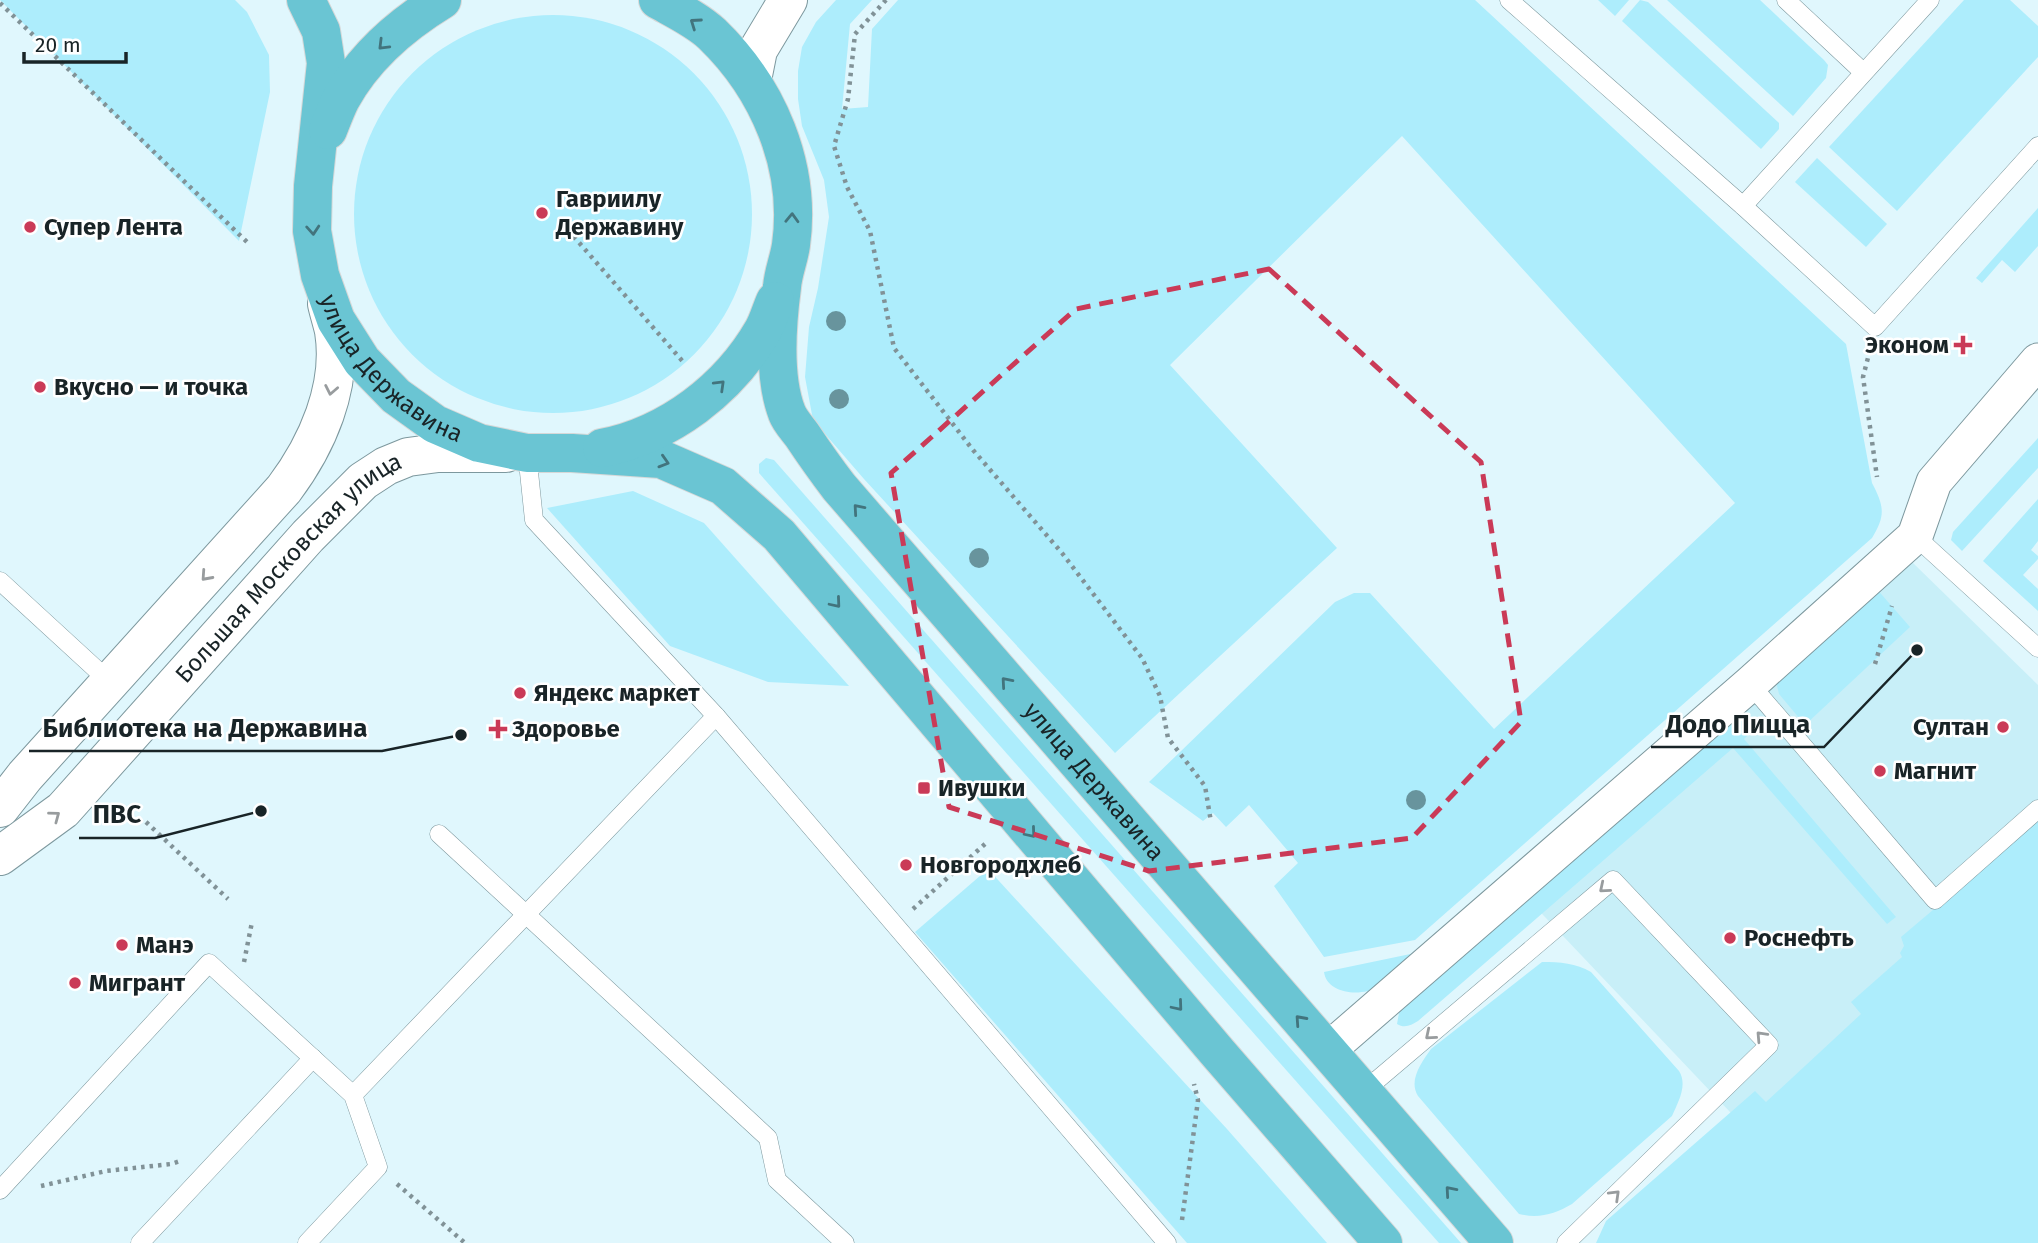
<svg xmlns="http://www.w3.org/2000/svg" width="2038" height="1243" font-family="'Fira Sans',sans-serif">
  <style>
    .built { fill: #c8eff8 }
    .green { fill: #adedfc }
    .lines { fill: none; stroke-linecap: round; stroke-linejoin: round }
    .lane-casing { stroke: #7d989e; stroke-width: 19 }
    .street-casing { stroke: #7d989e; stroke-width: 37 }
    .secondary-casing { stroke: #7d989e; stroke-width: 40 }
    .primary-casing { stroke: #d6d8d8; stroke-width: 40 }
    .path { stroke: #819297; stroke-width: 4.5; stroke-dasharray: 3.5 5; stroke-linecap: butt }
    .lane { stroke: #fff; stroke-width: 18 }
    .street { stroke: #fff; stroke-width: 35 }
    .secondary { stroke: #fff; stroke-width: 38 }
    .primary { stroke: #6ac5d3; stroke-width: 38 }
    .tree { fill: #68949d }
    .oneway { stroke: #42747d }
    .oneway2 { stroke: #989c9e }
    .marked { fill: none; stroke: #ca3a57; stroke-width: 5; stroke-dasharray: 14 9; stroke-linejoin: round }
    .poi-dot { fill: #ca3a57; stroke: #fff; stroke-width: 2.5 }
    .labels { text-anchor: middle; dominant-baseline: central; stroke-width: 5; stroke-linejoin: round; paint-order: stroke }
    .poi-label { font-size: 24px; font-weight: bold; fill: #192427; stroke: #fff; text-anchor: start }
    .street-label { font-size: 24px; fill: #192427; stroke: #fff }
    .leader { fill: none; stroke: #192427; stroke-width: 2.5 }
    .callout-dot { fill: #192427; stroke: #fff; stroke-width: 2.5 }
    .callout-label { font-size: 26px; text-anchor: middle; font-weight: bold; fill: #192427; stroke: #fff; stroke-width: 5; stroke-linejoin: round; paint-order: stroke }
  </style>
  <rect width="100%" height="100%" fill="#e0f7fd"/>
  <polygon class="built" points="1912,562 2038,685 2038,878 1749,1132 1526,897"/>
  <g class="green">
    <polygon points="0,0 235,0 247,12 269,55 270,92 239,241"/>
    <path d="M836,0h36l-22,24 -8,85 26,-2 4,-78 26,-29h577l371,344 26,139c12,23 14,32 0,55l-457,402 -91,17 -50,-71 24,-23 -49,-58 -23,22 -13,-14 -10,8 -54,-39 186,-180 19,-9h16l124,136 241,-226 -333,-367 -232,229 167,183 -222,205 -251,-274 -51,-59 -8,-43 4,-50 9,-39 11,-71 -5,-37 -22,-54 -4,-27v-28l4,-24 14,-25z"/>
    <polygon points="1598,0 1629,0 1615,16"/>
    <polygon points="1640,0 1648,2 1779,123 1779,129 1761,149 1622,21"/>
    <polygon points="1667,0 1760,0 1824,60 1828,65 1826,78 1793,116"/>
    <polygon points="1964,0 2010,0 2038,26 2038,57 1897,211 1829,147"/>
    <circle cx="553" cy="214" r="199"/>
    <polygon points="1817,158 1887,224 1866,247 1795,182"/>
    <polygon points="2038,208 2038,246 2015,272 2002,260 1982,283 1976,278"/>
    <polygon points="2038,438 2038,468 1962,551 1951,540 1953,532"/>
    <polygon points="766,458 774,460 1461,1243 1439,1243 759,473 759,464"/>
    <polygon points="633,491 704,523 849,686 768,682 670,646 547,508"/>
    <polygon points="2038,499 2038,541 2031,550 2038,556 2038,559 2023,575 2038,589 2038,611 1983,561"/>
    <polygon points="1875,587 1910,627 1805,725 1779,694 1776,682"/>
    <path d="M1747,714l16,7 -19,18 152,178 -9,7 -154,-176 -315,273c-7,4 -13,8 -21,3l2,-11 5,-7 332,-290z"/>
    <polygon points="2038,821 2038,1243 1596,1243 1606,1221 1755,1091 1766,1102 1861,1014 1851,1002 1902,957 1900,953 1904,946 1901,937"/>
    <polygon points="988,869 1227,1129 1327,1243 1187,1243 915,932"/>
    <path d="M1420,952c-13,11 -27,26 -42,35 -17,10 -51,7 -54,-15z"/>
    <path d="M1542,962c18,0 34,1 49,10l88,99c9,14 -1,31 -7,45l-100,88c-17,10 -33,15 -53,10l-101,-118c-10,-16 4,-34 13,-47z"/>
  </g>
  <g class="lines">
    <g class="lane-casing">
      <g id="lane">
        <polyline points="1509,0 1743,206 1875,327 2038,146"/>
        <polyline points="1786,0 1863,72"/>
        <polyline points="1743,206 1930,0"/>
        <polyline points="527,453 534,520 716,716 1167,1243"/>
        <polyline points="1915,536 2038,648"/>
        <polyline points="0,581 110,682"/>
        <polyline points="1750,684 1935,900 2038,809"/>
        <polyline points="439,834 768,1138 777,1180 845,1243"/>
        <polyline points="1364,1091 1613,880 1769,1045 1566,1243"/>
        <polyline points="353,1095 716,716"/>
        <polyline points="0,1190 209,963 353,1095 378,1167 307,1243"/>
        <polyline points="140,1243 313,1058"/>
      </g>
    </g>
    <g class="street-casing">
      <polyline id="street" points="1327,1051 1750,684 1915,536 1934,482 2038,361"/>
    </g>
    <g class="secondary-casing">
      <g id="secondary">
        <polyline points="752,80 758,50 788,0"/>
        <path d="M0,808l25,-32 259,-287c33,-44 59,-102 50,-158 -2,-9 -5,-18 -7,-27"/>
        <path id="s1" d="M0,856l63,-46 245,-274 55,-55 23,-15 22,-9 30,-4h68"/>
      </g>
    </g>
    <g class="primary-casing">
      <g id="primary">
        <path id="s2" d="M306,0l15,31 5,32 -13,123 -1,45 8,44 16,45 26,41 34,35 39,28 44,19 48,10h45l89,6 62,27 56,49 439,518 165,190"/>
        <path id="s3" d="M658,0c18,10 39,20 54,34 56,54 90,132 79,211 -2,14 -8,28 -9,42 -5,38 -9,90 5,126 3,8 10,15 15,22 12,18 24,35 37,52l655,756"/>
        <path d="M328,130c4,-10 8,-21 13,-31 23,-42 60,-74 101,-99"/>
        <path d="M602,448c67,-13 127,-59 161,-118 5,-9 8,-20 12,-29"/>
      </g>
    </g>
    <g class="path">
      <polyline points="886,0 855,34 848,99 834,146 847,187 870,231 894,348 973,450 1062,553 1142,658 1160,696 1168,738 1205,786 1211,822"/>
      <polyline points="0,3 248,243"/>
      <polyline points="568,230 685,364"/>
      <polyline points="1870,350 1863,377 1877,477"/>
      <polyline points="1875,664 1892,606"/>
      <polyline points="146,822 228,899"/>
      <polyline points="913,909 985,844"/>
      <polyline points="244,962 252,922"/>
      <polyline points="397,1184 465,1243"/>
      <polyline points="41,1186 106,1171 171,1164 180,1161"/>
      <polyline points="1182,1220 1198,1100 1194,1084"/>
    </g>
    <use href="#lane" class="lane"/>
    <use href="#street" class="street"/>
    <use href="#secondary" class="secondary"/>
    <use href="#primary" class="primary"/>
  </g>
  <g class="tree">
    <circle cx="836" cy="321" r="10"/>
    <circle cx="839" cy="399" r="10"/>
    <circle cx="979" cy="558" r="10"/>
    <circle cx="1416" cy="800" r="10"/>
  </g>
  <defs><path id="oneway-chevron" d="M-2-3.5L2.5 0L-2 3.5" fill="none" stroke-width="1.6" stroke-linecap="round" stroke-linejoin="round" transform="scale(1.75)"/></defs>
  <g class="oneway">
    <use href="#oneway-chevron" transform="translate(695 23) rotate(-145)"/>
    <use href="#oneway-chevron" transform="translate(383 45) rotate(135)"/>
    <use href="#oneway-chevron" transform="translate(792 218) rotate(-88)"/>
    <use href="#oneway-chevron" transform="translate(313 230) rotate(86)"/>
    <use href="#oneway-chevron" transform="translate(720 385) rotate(-44)"/>
    <use href="#oneway-chevron" transform="translate(664 462) rotate(17)"/>
    <use href="#oneway-chevron" transform="translate(858 509) rotate(-131)"/>
    <use href="#oneway-chevron" transform="translate(836 603) rotate(50)"/>
    <use href="#oneway-chevron" transform="translate(1006 682) rotate(-131)"/>
    <use href="#oneway-chevron" transform="translate(1031 833) rotate(50)"/>
    <use href="#oneway-chevron" transform="translate(1178 1006) rotate(50)"/>
    <use href="#oneway-chevron" transform="translate(1300 1020) rotate(-132)"/>
    <use href="#oneway-chevron" transform="translate(1450 1191) rotate(-131)"/>
  </g>
  <g class="oneway2">
    <use href="#oneway-chevron" transform="translate(331 390) rotate(101)"/>
    <use href="#oneway-chevron" transform="translate(206 576) rotate(132)"/>
    <use href="#oneway-chevron" transform="translate(55 816) rotate(-37)"/>
    <use href="#oneway-chevron" transform="translate(1604 888) rotate(140)"/>
    <use href="#oneway-chevron" transform="translate(1430 1035) rotate(140)"/>
    <use href="#oneway-chevron" transform="translate(1761 1036) rotate(-133)"/>
    <use href="#oneway-chevron" transform="translate(1615 1195) rotate(-44)"/>
  </g>
  <path class="marked" d="M1269,269l212,193 40,260 -109,116 -263,33 -200,-64 -58,-334 185,-164z"/>
  <g class="poi-dot">
    <circle cx="542" cy="213" r="7"/>
    <circle cx="30" cy="227" r="7"/>
    <path d="M1959.5 334.5h7v7h7v7h-7v7h-7v-7h-7v-7h7z"/>
    <circle cx="40" cy="387" r="7"/>
    <circle cx="520" cy="693" r="7"/>
    <circle cx="2003" cy="727" r="7"/>
    <path d="M494.5 718.5h7v7h7v7h-7v7h-7v-7h-7v-7h7z"/>
    <circle cx="1880" cy="771" r="7"/>
    <rect x="917" y="781" width="14" height="14" rx="3.5"/>
    <circle cx="906" cy="865" r="7"/>
    <circle cx="1730" cy="938" r="7"/>
    <circle cx="122" cy="945" r="7"/>
    <circle cx="75" cy="983" r="7"/>
  </g>
  <g class="labels">
    <g class="poi-label">
      <text x="556" y="199">Гавриилу<tspan x="556" dy="28">Державину</tspan></text>
      <text x="44" y="227">Супер Лента</text>
      <text x="1949" y="345" text-anchor="end">Эконом</text>
      <text x="54" y="387">Вкусно — и точка</text>
      <text x="534" y="693">Яндекс маркет</text>
      <text x="1989" y="727" text-anchor="end">Султан</text>
      <text x="512" y="729">Здоровье</text>
      <text x="1894" y="771">Магнит</text>
      <text x="938" y="788">Ивушки</text>
      <text x="920" y="865">Новгородхлеб</text>
      <text x="1744" y="938">Роснефть</text>
      <text x="136" y="945">Манэ</text>
      <text x="89" y="983">Мигрант</text>
    </g>
    <g class="street-label">
      <text stroke="none"><textPath href="#s2" startOffset="402">улица Державина</textPath></text>
      <text stroke="none"><textPath href="#s1" startOffset="410">Большая Московская улица</textPath></text>
      <text stroke="none"><textPath href="#s3" startOffset="948">улица Державина</textPath></text>
    </g>
  </g>
  <path class="leader" d="M1917 650L1824 747H1651M461 735L382 751H29M261 811L155 838H79"/>
  <g class="callout-dot">
    <circle cx="1917" cy="650" r="7"/>
    <circle cx="461" cy="735" r="7"/>
    <circle cx="261" cy="811" r="7"/>
  </g>
  <g class="callout-label">
    <text x="1738" y="733">Додо Пицца</text>
    <text x="205" y="737">Библиотека на Державина</text>
    <text x="117" y="823">ПВС</text>
  </g>
  <path d="M24 52v10h102v-10" fill="none" stroke="#192427" stroke-width="3.5"/>
  <text x="35" y="52" font-size="21" fill="#192427" stroke="#ffffff" stroke-width="5" paint-order="stroke">20 m</text>
</svg>
